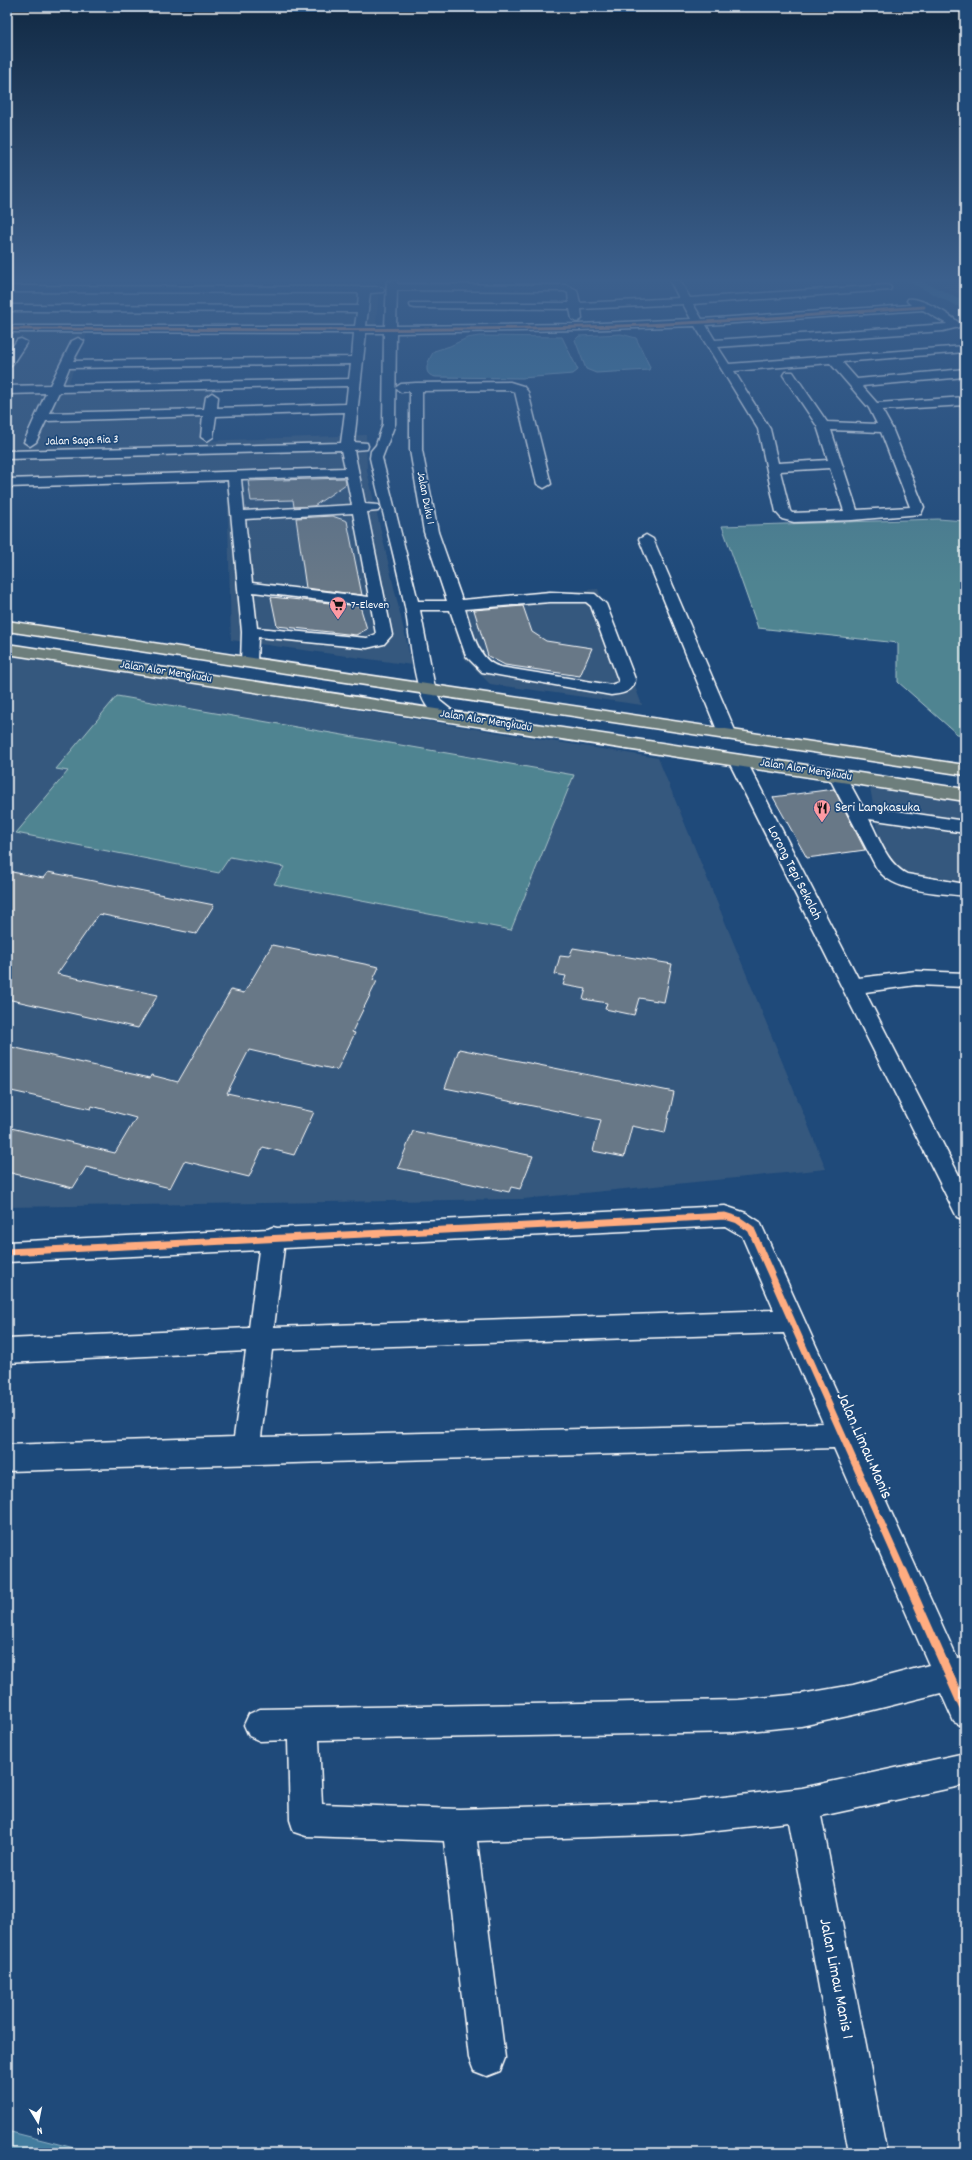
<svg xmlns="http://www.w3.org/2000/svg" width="972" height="2160" font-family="Dekko,sans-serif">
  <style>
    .built { fill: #35587e }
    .green { fill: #508491; stroke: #a8c2c8 }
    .water { fill: #437b9e; stroke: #8eb0c5 }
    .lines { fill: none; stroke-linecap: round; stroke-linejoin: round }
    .canal { fill: #437b9e; fill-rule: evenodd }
    .building { fill: #677887; stroke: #fff }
    .minor-casing { stroke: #fff; stroke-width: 3 }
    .major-casing { stroke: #fff; stroke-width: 3 }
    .minor { fill: #1f4a7a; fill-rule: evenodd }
    .major { fill: #6d7e7c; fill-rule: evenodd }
    .cycleway-far2-casing { stroke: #1f4a7a; stroke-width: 4.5 }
    .cycleway-far1-casing { stroke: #1f4a7a; stroke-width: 10 }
    .cycleway-casing { stroke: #1f4a7a; stroke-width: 12 }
    .cycleway-far2 { stroke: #ffac80; stroke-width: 3 }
    .cycleway-far1 { stroke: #ffac80; stroke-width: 7 }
    .cycleway { stroke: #ffac80; stroke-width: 9 }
    .labels { text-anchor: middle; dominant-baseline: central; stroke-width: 3.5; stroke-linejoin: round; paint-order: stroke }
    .far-street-label { font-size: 12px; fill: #fff; stroke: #1f4a7a }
    .far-poi-label { font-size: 12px; fill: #fff; stroke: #1f4a7a; text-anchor: start }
    .poi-label { font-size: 14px; fill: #fff; stroke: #1f4a7a; text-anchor: start }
    .street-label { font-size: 14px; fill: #fff; stroke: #1f4a7a }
    .near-street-label { font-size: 17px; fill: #fff; stroke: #1f4a7a }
  </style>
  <rect width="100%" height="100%" fill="#1f4a7a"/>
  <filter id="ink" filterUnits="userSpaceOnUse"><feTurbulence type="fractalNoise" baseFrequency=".025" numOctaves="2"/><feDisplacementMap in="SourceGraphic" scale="8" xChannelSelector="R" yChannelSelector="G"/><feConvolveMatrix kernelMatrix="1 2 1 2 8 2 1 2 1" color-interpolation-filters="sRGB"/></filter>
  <g filter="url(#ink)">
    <g class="built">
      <polygon points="965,283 965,296 940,285"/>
      <polygon points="7,286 379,287 375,335 87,334 68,384 214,381 202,441 366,435 367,471 412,665 231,640 227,476 7,483"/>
      <polygon points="598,589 642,705 490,684 463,657 445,602"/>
      <polygon points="7,654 658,758 826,1169 523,1199 7,1207"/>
      <polygon points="870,787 965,801 965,885 885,874"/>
    </g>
    <g class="green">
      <polygon points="938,519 965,521 965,735 957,734 898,682 898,643 758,628 722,526"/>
      <polygon points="117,696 574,775 511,930 274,884 284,867 230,857 219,873 16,833 68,771 56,769"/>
    </g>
    <g class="water">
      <polygon points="621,334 636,338 650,367 649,370 596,373 586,369 575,340 579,336"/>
      <path d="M479,336l83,1 16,33 -5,4 -51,4 -86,-1c-16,-2 -7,-18 -2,-26l16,-5 17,-8z"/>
      <polygon points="7,2131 94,2153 7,2153"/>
    </g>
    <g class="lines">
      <polygon class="canal" points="907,281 922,281 965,301 965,310"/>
    </g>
    <g class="building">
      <polygon points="345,478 346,484 314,506 294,507 293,500 251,501 248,481"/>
      <polygon points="332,516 347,521 362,595 306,588 296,518"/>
      <polygon points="271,597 360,606 367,629 356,635 277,626"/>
      <polygon points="523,606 532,632 546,641 592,648 580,676 505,665 488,656 474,610"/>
      <polygon points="834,789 865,850 807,858 773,797"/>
      <polygon points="7,871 43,878 48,872 214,905 196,934 99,914 57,974 158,995 138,1028 7,999"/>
      <polygon points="272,945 379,967 373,980 377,981 352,1032 355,1033 337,1070 249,1050 227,1093 314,1112 294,1155 263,1147 249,1177 184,1161 170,1188 86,1167 73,1188 7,1172 7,1127 115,1153 136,1118 92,1106 91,1109 7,1090 7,1046 150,1078 151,1075 178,1082 231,990 244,993"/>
      <polygon points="573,948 672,964 664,1002 639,998 634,1015 605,1009 607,1003 583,999 586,989 563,985 566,976 555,974 560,956 569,957"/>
      <polygon points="459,1049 674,1092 665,1133 632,1126 624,1157 593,1151 601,1120 445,1088"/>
      <polygon points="413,1131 533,1156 520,1189 511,1187 509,1192 398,1168"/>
    </g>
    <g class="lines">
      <g class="minor-casing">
        <g id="minor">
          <path d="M387,281h10v3l169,1 11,5 3,13 99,-5 -9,-17h10l10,17 196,-13 4,1 1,2 -1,2 -197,14 9,15 209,-14 -4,-4 1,-2c11,-3 46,17 53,26l-2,2 -16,4 -225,16 11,17 236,-18v6l-123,10 15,17 108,-10v8l-103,9 15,17 88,-6v8l-83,5 10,18 32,79 -3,7 -69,6 -58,2 -12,-3 -6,-7 -18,-83 -63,-103 -116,4 -183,3 -1,91 -13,34 36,143h29l-23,-69 -14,-82v-59l-9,1 -6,-4 6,-4 15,-1 94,-1 13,4 5,6 23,92 -7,4 -7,-4 -22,-92 -6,-2 -87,1v59l16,82 24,68 88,-8 45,2 11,10 29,75c0,13 -14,15 -24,16l-129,-23 -16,-16 -16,-46h-30l15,78 5,13 19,15 -2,4c-10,2 -26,-6 -31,-15 -13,-20 -16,-73 -21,-98 -10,-50 -24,-100 -35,-149l1,-7 5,-6 7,-21 1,-91h-18l-12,109 13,1 1,3 -1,3 -13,1 11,54 13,1 2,3 -2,3 -11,1 25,123 -8,9 -17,4 -109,-11 -1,25 -2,3h-12l-2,-3 1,-30 -14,-152 -221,7v-8l338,-11 -4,-18 -334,9v-8l334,-8 4,-31 -129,4 -3,21 -6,4 -6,-4 2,-21 -157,5 -10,21 -6,4 -6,-4 22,-49 -39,1v-8l43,-1 22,-44 6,-3 6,3 -11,20 279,-4 2,-24 -347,-1v-6h348l2,-14 -350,-1v-6l351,1 1,-13 -352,-1v-6l372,1 4,1 1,2 -1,2 -13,1 -4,33h19zM397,290l167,1 4,2 1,10h-158l-1,2 1,2 4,1 155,1 2,10 5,3 5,-3 -1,-10 102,-5 8,15 -112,5 -183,2zM923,310l24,14 -232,16 -9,-15zM830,363l39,45 8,16 -50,-2 -34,-50h-8l-2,3 34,51 11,34 -50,3 -8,-34 -36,-58zM351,364l-2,15 -287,6 7,-17zM348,386l-2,18 -129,4 1,-11 -6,-4 -6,4 -2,12 -155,4 10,-21zM831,430l50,2 29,75 -53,3zM830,468l14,43 -52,2 -2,-2 -10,-40zM346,476l6,29 -108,6 -3,-32zM353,513l16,84 -117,-14 -7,-64zM253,592l118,14 5,28 -9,4 -110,-10zM550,602h36l5,4 28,76 -8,3 -111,-18c-23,-6 -28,-38 -35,-58z"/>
          <polygon points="21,339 27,342 11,366 7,367 7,355 17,340"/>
          <polygon points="646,535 653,539 737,735 734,739 722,739 719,735 639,539"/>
          <polygon points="737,755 743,756 746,760 858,978 916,971 965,973 965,987 916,985 865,992 965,1187 965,1220 957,1217 728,760 731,756"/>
          <path d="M837,770l6,1 19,35 103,15v12l-96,-14c10,19 18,45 38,55l58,10v12c-28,-4 -73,-3 -89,-29l-48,-92 3,-4z"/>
          <path d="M725,1206l21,7 14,9 197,436 8,-1v70l-11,-5 -13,-29 -88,22 -52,11 -63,6 -419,8 3,64 137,5 221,-7 122,-14 163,-35v32l-144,31 66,337h-38l-60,-331 -109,12 -203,7 28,217 -5,13 -13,5 -13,-5 -5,-13 -25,-217 -138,-5 -12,-4 -4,-12 -2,-80 -28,1 -11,-5 -5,-11 5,-11 11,-5 478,-9 63,-6 52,-9 76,-20 -95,-217 -827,23v-26l227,-8 12,-86 -239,12v-24l242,-11 10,-78 -252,12v-20l261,-13 5,-2 4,1zM725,1226l17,10 32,74 -500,17 10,-79zM784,1333l39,90 -562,14 11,-87z"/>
        </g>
      </g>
      <g class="major-casing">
        <g id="major">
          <polygon points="7,621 965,765 965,775 7,631"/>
          <polygon points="7,644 965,789 965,801 7,654"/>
        </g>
      </g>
      <use href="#minor" class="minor"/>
      <use href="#major" class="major"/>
      <g class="cycleway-far2-casing">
        <path id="cycleway-far2" d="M7,329c204,0 409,3 613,-3 102,-3 203,-12 304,-19"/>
      </g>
      <g class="cycleway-far1-casing">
        <polyline id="cycleway-far1" points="7,1252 725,1216 738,1220 751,1229 903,1572"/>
      </g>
      <g class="cycleway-casing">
        <polyline id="cycleway" points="903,1571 965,1711"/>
      </g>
      <use href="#cycleway-far2" class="cycleway-far2"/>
      <use href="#cycleway-far1" class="cycleway-far1"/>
      <use href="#cycleway" class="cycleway"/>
    </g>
  </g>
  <linearGradient id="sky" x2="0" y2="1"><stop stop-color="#112943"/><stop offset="0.48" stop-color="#3c608d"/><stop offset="1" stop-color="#3c608d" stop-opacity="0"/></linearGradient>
  <rect width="972" height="583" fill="url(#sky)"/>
  <defs>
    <g id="supermarket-pin" transform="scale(0.9)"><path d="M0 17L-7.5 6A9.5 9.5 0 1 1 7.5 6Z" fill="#ff9aa2" stroke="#1f4a7a"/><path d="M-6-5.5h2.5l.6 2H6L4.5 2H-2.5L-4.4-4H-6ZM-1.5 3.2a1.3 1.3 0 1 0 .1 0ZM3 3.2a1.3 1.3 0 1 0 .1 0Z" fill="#111"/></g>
    <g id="restaurant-pin" transform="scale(0.9)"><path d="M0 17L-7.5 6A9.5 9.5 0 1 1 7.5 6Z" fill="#ff9aa2" stroke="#1f4a7a"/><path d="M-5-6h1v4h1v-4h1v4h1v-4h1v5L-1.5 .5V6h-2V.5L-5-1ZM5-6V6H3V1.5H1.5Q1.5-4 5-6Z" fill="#111"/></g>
  </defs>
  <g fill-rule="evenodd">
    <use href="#supermarket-pin" x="338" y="605"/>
    <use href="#restaurant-pin" x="822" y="808"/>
  </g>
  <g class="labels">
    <g class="far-street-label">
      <text transform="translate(82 441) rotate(-2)">Jalan Saga Ria 3</text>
      <text transform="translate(425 498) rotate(79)">Jalan Duku 1</text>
      <text transform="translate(166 672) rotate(9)">Jalan Alor Mengkudu</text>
      <text transform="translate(486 721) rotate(9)">Jalan Alor Mengkudu</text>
      <text transform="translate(806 770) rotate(9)">Jalan Alor Mengkudu</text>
    </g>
    <g class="far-poi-label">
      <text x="351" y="605">7-Eleven</text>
    </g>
    <g class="poi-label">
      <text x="835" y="808">Seri Langkasuka</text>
    </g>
    <g class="street-label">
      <text transform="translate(794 873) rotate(63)">Lorong Tepi Sekolah</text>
    </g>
    <g class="near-street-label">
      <text transform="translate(863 1446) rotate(66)">Jalan Limau Manis</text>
      <text transform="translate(835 1979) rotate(79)">Jalan Limau Manis 1</text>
    </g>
  </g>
  <rect width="972" height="2160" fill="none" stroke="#1f4a7a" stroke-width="24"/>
  <rect x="12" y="12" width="948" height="2136" fill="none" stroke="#fff" stroke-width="1.5" filter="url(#ink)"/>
  <g transform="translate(38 2122) rotate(170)" stroke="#1f4a7a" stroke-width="3" paint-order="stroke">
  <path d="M0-3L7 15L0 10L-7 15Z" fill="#ffffff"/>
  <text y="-6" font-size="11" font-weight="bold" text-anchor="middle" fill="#ffffff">N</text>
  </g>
</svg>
